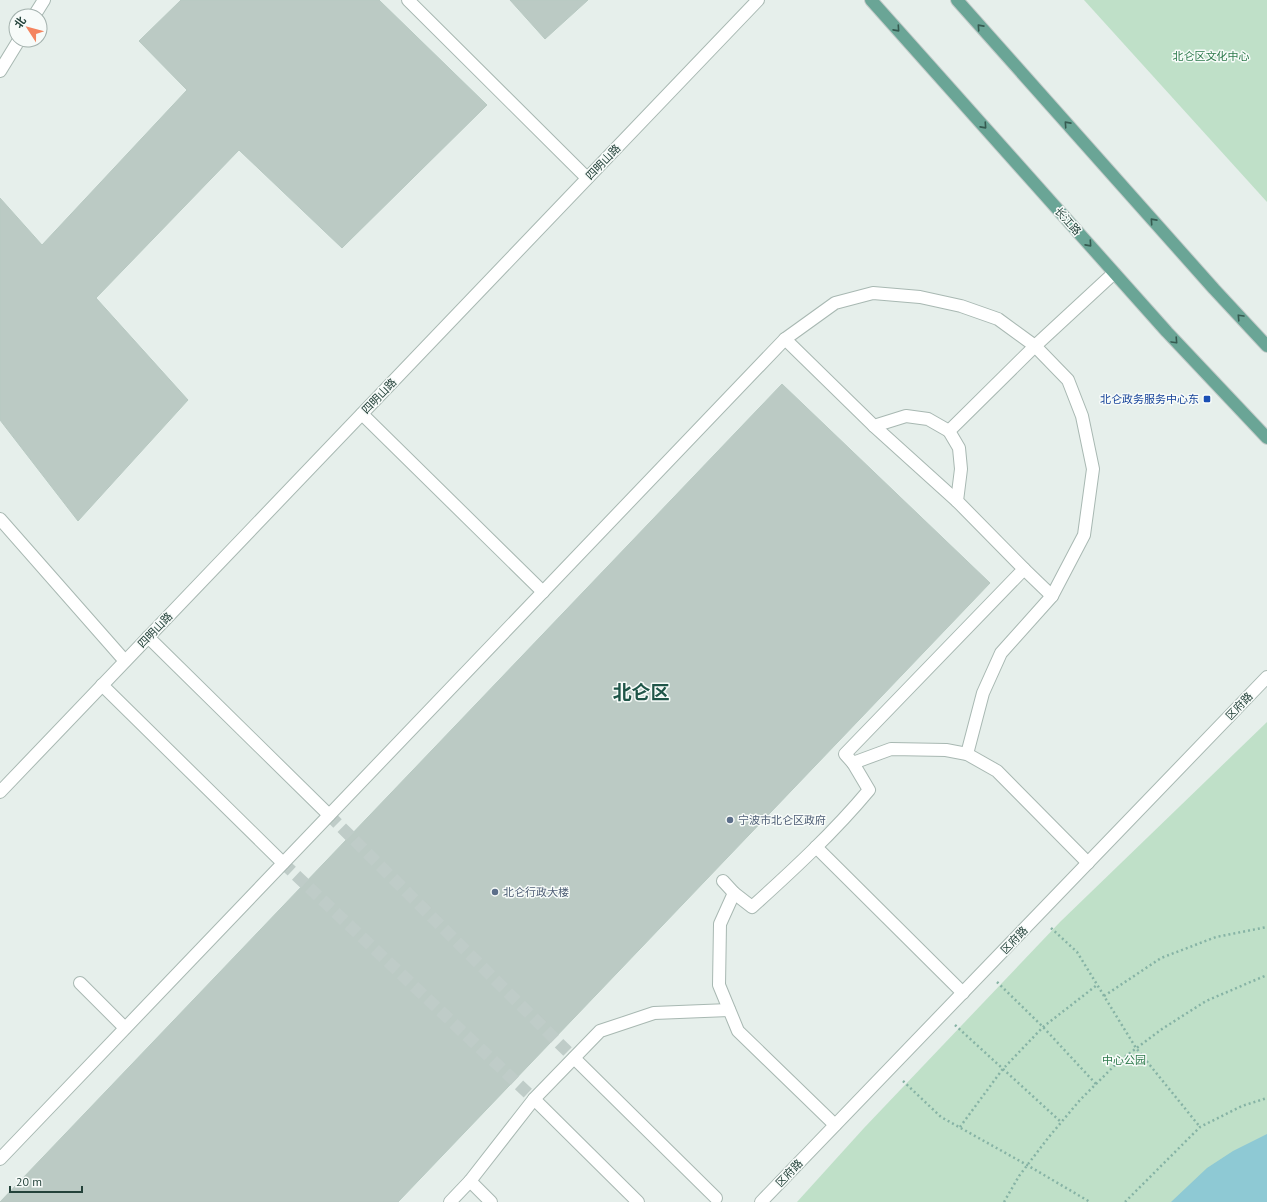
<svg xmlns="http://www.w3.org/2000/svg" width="1267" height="1202" font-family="'PT Sans','Noto Sans SC',sans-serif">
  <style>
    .green { fill: #bfe0c8 }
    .water { fill: #8ec9d4 }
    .building { fill: #bbcac4; stroke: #b8c9c2 }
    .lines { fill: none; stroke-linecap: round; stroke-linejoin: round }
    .minor-tunnel { stroke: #bfccc8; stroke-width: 12; stroke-dasharray: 12 6; stroke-linecap: butt }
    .minor-casing { stroke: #a8b8b2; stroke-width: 14 }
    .major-casing { stroke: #c2cac8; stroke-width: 14 }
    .path { stroke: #86b3a5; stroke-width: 2.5; stroke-dasharray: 2 3; stroke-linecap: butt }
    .minor { stroke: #fff; stroke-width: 12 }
    .major { stroke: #6aa596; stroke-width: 12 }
    .oneway { stroke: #365b51 }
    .transit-dot { fill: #1a4fb4; stroke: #f7fbf9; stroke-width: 1.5 }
    .service-dot { fill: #5c6f8a; stroke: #f7fbf9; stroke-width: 1.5 }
    .labels { text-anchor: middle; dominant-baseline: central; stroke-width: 3; stroke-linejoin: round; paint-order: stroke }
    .park-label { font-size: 11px; fill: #2d7a4b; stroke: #f7fbf9 }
    .street-label { font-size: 11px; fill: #24423a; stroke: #f7fbf9 }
    .transit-label { font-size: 11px; fill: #164399; stroke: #f7fbf9; text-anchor: end }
    .service-label { font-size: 11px; fill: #4e5e75; stroke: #f7fbf9; text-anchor: start }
    .town-label { font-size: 19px; font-weight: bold; fill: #1f5548; stroke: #f7fbf9 }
  </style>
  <rect width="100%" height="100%" fill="#e6efeb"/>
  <g class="green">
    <polygon points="1084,0 1267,0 1267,202"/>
    <polygon points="1267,722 1267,1202 797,1202 864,1128 1060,922"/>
  </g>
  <polygon class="water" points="1267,1134 1267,1202 1171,1202 1207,1168 1233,1151"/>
  <g class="building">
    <polygon points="181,0 379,0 487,105 342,248 239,150 96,298 188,400 78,521 0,420 0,198 42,245 187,90 139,41"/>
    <polygon points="510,0 588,0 545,39"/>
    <polygon points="782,384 990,583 398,1202 0,1202"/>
  </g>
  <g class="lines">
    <g class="minor-tunnel">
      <polyline points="329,815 574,1058"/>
      <polyline points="283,863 534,1099"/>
    </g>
    <g class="minor-casing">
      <g id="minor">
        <polyline points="408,0 587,178"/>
        <polyline points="34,16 44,0"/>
        <polyline points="0,71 19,40"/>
        <polyline points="785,339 874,426 906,416 928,419 949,431"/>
        <polyline points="362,414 543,592"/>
        <polyline points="874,426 957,501"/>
        <polyline points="0,519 125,661"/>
        <polyline points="1024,569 1052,596"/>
        <polyline points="148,637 329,815"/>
        <polyline points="102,685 283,863"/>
        <polyline points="853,763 845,754 1024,569 957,501 961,469 959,448 949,431 1035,346 1114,273"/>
        <polyline points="0,792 758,0"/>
        <polyline points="816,847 963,993"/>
        <polyline points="723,881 734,893 720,924 719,985 738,1031 835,1125"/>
        <path d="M734,893l18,14c41,-37 82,-75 117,-117l-16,-27 38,-14 55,1 21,4 30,17 91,92"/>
        <polyline points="80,983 125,1028"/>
        <polyline points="574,1058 716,1198"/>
        <polyline points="534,1099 638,1202"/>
        <polyline points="0,1159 785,339 835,303 873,293 920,297 961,306 998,319 1035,346 1068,380 1082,416 1093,469 1084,535 1052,596 1001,653 983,693 967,754"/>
        <polyline points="470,1181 491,1202"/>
        <polyline points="450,1202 470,1181 534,1099 600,1031 654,1013 729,1010"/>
        <polyline points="761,1202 1267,677"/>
      </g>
    </g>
    <g class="major-casing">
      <g id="major">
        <polyline points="871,0 1167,332 1267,438"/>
        <polyline points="957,0 1214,289 1267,346"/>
      </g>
    </g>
    <g class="path">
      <polyline points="1051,928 1077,952 1136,1048 1200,1127"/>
      <polyline points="997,982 1043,1027 1096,1084"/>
      <polyline points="1104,996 1161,958 1216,937 1267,927"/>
      <polyline points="955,1025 1061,1122"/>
      <polyline points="903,1081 941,1117 1027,1165 1090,1202"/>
      <polyline points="960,1127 1002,1070 1043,1027 1097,985"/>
      <polyline points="1004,1202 1019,1176 1048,1138 1080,1100 1118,1062 1162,1029 1206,1001 1267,975"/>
      <polyline points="1125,1202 1200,1127 1242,1106 1267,1098"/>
    </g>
    <use href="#minor" class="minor"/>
    <use href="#major" class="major"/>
  </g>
  <defs><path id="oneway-chevron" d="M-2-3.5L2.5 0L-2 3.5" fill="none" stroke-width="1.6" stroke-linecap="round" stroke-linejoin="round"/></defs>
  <g class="oneway">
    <use href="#oneway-chevron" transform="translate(980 27) rotate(-132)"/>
    <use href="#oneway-chevron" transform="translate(897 29) rotate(48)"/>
    <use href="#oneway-chevron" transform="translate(1067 124) rotate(-132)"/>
    <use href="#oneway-chevron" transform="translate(984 126) rotate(48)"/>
    <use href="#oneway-chevron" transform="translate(1153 221) rotate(-132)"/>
    <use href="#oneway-chevron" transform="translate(1089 244) rotate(48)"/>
    <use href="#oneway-chevron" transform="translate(1240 317) rotate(-133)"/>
    <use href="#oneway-chevron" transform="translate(1175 341) rotate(47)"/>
  </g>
  <rect class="transit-dot" x="1203" y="395" width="8" height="8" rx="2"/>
  <g class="service-dot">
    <circle cx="730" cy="820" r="4"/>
    <circle cx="495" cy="892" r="4"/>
  </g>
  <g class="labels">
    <g class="park-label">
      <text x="1211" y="56">北仑区文化中心</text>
      <text x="1124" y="1060">中心公园</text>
    </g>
    <g class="street-label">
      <text transform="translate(603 162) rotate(-46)">四明山路</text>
      <text transform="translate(1068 221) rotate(48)">长江路</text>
      <text transform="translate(379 396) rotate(-46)">四明山路</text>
      <text transform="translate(155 630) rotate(-46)">四明山路</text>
      <text transform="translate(1239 706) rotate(-46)">区府路</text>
      <text transform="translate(1014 940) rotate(-46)">区府路</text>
      <text transform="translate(789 1173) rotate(-46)">区府路</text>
    </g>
    <g class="transit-label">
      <text x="1199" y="399">北仑政务服务中心东</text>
    </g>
    <g class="service-label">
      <text x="738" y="820">宁波市北仑区政府</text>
      <text x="503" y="892">北仑行政大楼</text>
    </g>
    <g class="town-label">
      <text x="641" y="692">北仑区</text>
    </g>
  </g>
  <g transform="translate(28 28) rotate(306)"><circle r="19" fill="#f7fbf9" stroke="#a3b1ad"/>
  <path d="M0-3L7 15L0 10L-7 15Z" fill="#f4845f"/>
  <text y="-6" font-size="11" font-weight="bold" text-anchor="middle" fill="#24423a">北</text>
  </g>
  <path d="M10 1186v6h72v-6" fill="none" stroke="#24423a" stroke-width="2"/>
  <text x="16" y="1186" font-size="12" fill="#24423a" stroke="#f7fbf9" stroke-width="3" paint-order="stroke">20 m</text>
</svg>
